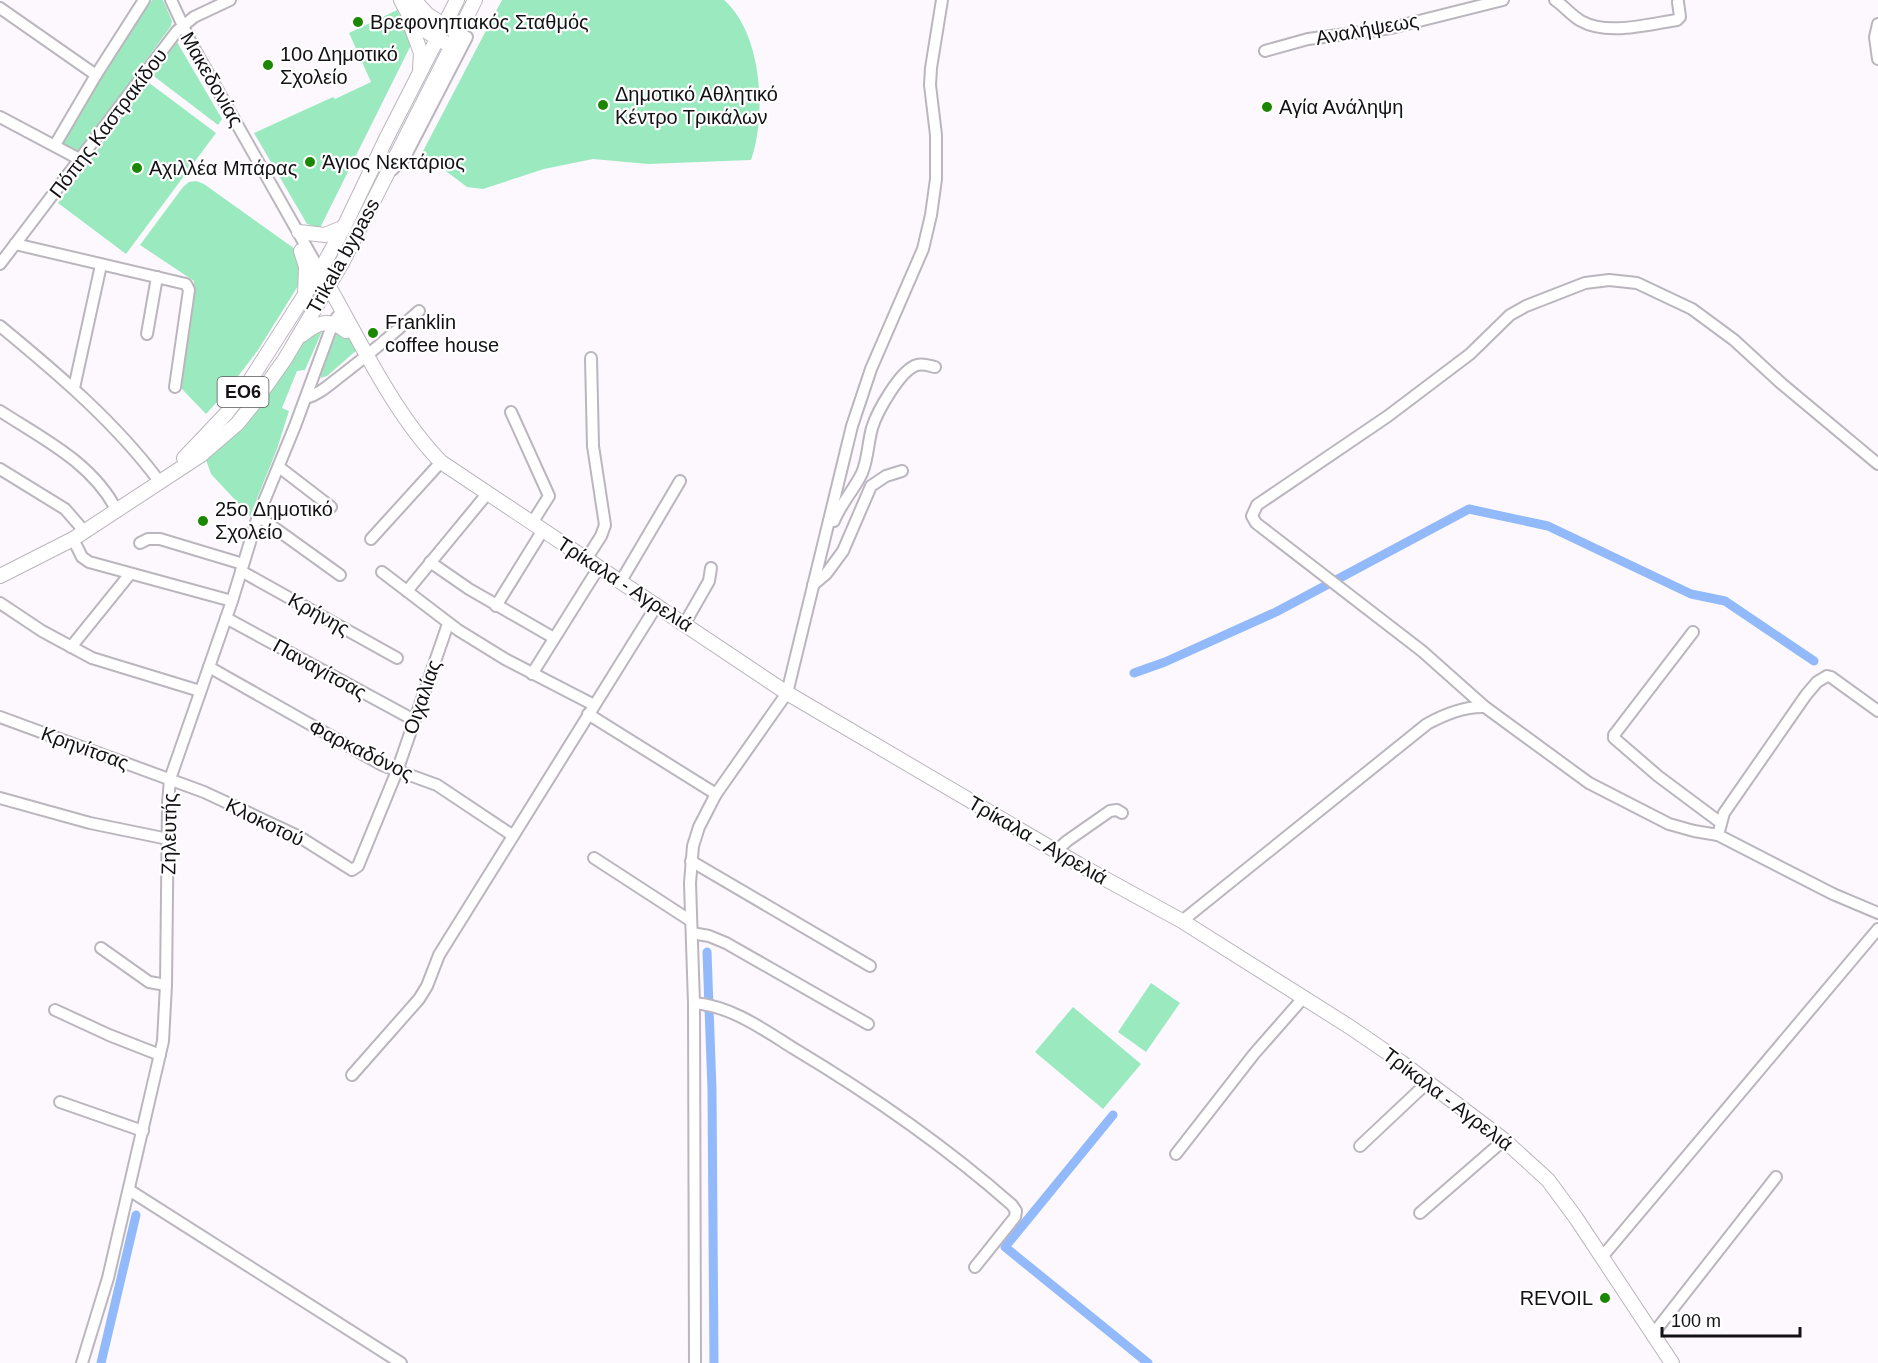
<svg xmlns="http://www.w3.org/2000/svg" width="1878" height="1363" font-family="Helvetica,sans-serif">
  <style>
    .green { fill: #9beabf }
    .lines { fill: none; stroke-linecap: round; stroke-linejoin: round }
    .canal { stroke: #92b9fa; stroke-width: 9 }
    .minor-casing { stroke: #bbb6be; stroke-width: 14 }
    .major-casing { stroke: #bbb6be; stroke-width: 16 }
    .minor { stroke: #fff; stroke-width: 10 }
    .major { stroke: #fff; stroke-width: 14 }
    .poi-dot { fill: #1b8700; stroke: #fff; stroke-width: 2 }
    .labels { text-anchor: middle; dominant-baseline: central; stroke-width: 4.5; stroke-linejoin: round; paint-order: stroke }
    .shield { fill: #fff; stroke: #5a585a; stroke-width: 1.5 }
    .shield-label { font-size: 18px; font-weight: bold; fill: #131114 }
    .poi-label { font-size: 20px; fill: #131114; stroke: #fff; text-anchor: start }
    .street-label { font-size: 20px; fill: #131114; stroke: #fff }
  </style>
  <rect width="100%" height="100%" fill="#fcf8fe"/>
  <g class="green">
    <polygon points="152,0 163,0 172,21 171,26 79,152 61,142 98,80"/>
    <path d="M502,0h222c38,33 43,115 27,160l-103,4 -55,-5 -49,10 -61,20 -16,-2 -45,-34z"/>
    <polygon points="397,10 413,41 320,228 307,224 254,133 333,97 335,99 371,82 349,33"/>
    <polygon points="177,42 222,119 218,125 151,74 174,43"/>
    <polygon points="148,82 216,133 126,254 58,203"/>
    <polygon points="196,181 204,184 295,249 299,254 301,279 298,286 258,350 226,392 206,414 178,385 194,281 140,245 183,187 189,182"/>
    <polygon points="323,329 305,370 297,371 282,408 289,411 277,449 250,516 211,474 205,457 305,333"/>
    <polygon points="337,331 347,333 358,349 327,376 321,378 320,372"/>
    <polygon points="1151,983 1180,1003 1146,1052 1118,1032"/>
    <polygon points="1073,1007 1141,1064 1103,1109 1035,1052"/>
  </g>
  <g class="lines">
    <g class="canal">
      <polyline points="1134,673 1165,662 1276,612 1469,509 1548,526 1691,594 1725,601 1814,661"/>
      <polyline points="707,952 712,1090 714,1363"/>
      <polyline points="1113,1115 1005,1247 1148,1363"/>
      <polyline points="101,1363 136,1215"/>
    </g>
    <g class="minor-casing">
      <g id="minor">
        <polyline points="171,0 191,43 320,271"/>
        <path d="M1555,0c9,6 17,16 26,21 27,15 67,3 96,-1l3,-3 -2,-15"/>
        <polyline points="0,8 96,75"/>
        <polyline points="1878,24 1875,37 1878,59"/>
        <polyline points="1265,51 1308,39 1391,28 1503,0"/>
        <polyline points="0,117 81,160"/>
        <polyline points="55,145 96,75 144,0"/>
        <polyline points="392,170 405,157 467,37 458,33"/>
        <polyline points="15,244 186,284 189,290 175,387"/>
        <polyline points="0,264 177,31 194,17 230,0"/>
        <path d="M0,326c57,47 115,96 159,155"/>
        <polyline points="147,334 157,277"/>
        <polyline points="74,388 101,265"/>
        <path d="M306,398c14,-4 24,-14 36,-23 26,-20 52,-42 77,-64"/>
        <path d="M0,411c43,28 93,52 117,100"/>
        <polyline points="511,412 549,496 532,523"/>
        <polyline points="1878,464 1782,384 1734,340 1692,309 1637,283 1609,280 1585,283 1526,306 1510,315 1470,354 1388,416 1257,505 1252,516 1256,523 1422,651 1485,707 1589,783 1669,824 1694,831 1718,835 1724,813 1806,695 1817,682 1827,676 1831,677 1878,711"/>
        <polyline points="279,467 331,507"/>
        <polyline points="0,469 65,509 85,532"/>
        <polyline points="258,516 340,575"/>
        <path d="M834,521c7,-18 20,-31 28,-48 6,-14 6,-31 10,-45 5,-16 28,-58 45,-63 6,-2 13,1 18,2"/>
        <polyline points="73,539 82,557 89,562 232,601"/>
        <polyline points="371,539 441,462"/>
        <polyline points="140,543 148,539 160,539 243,564"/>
        <polyline points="587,558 601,536 605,525 593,446 591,358"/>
        <polyline points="430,562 469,589 554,638"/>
        <polyline points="241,571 397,658"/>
        <polyline points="382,572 458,630 505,659 594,705"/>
        <polyline points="621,581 680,481"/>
        <polyline points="813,585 826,574 843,551 871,486 886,476 902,471"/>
        <polyline points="407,591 487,494"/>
        <polyline points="0,603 42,631 92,658 200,691"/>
        <polyline points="496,606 543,530"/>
        <polyline points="226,618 414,720"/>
        <polyline points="685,623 709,581 711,568"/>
        <polyline points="1693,632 1614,735 1614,738 1658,776 1721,823"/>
        <polyline points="71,647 130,574"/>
        <polyline points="209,667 382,765 437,785 512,835"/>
        <polyline points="532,674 599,567"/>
        <polyline points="588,714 716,794"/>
        <polyline points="0,717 204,792 298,836 352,870 358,866 397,771 448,624"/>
        <polyline points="0,798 90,823 168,839"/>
        <polyline points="1718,835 1833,894 1878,913"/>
        <polyline points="1056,851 1067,841 1110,811 1117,810 1122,813"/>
        <polyline points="594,858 691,921"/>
        <polyline points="691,861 870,966"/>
        <path d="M1182,921l245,-197c18,-10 37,-18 58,-17"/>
        <polyline points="692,933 709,936 726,943 868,1024"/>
        <polyline points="101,948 149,982 166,985"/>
        <path d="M694,1003c37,3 69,26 99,45 77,46 152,98 219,157l4,6 -1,6 -40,50"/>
        <polyline points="55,1010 109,1035 160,1055"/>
        <polyline points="352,1075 419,999 427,986 439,955 657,605"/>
        <polyline points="60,1102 143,1131"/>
        <polyline points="1360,1146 1428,1082"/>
        <polyline points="1176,1154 1254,1054 1304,997"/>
        <polyline points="129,1190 401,1363"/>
        <polyline points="1420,1213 1504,1140"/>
        <polyline points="1602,1257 1878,929"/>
        <polyline points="1653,1334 1776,1177"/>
        <polyline points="82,1363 108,1278 163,1041 166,985 168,803 170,779 232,601 258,516 295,426 333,323 338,316"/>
        <polyline points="695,1363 694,1003 690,883 693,846 699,827 716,794 787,693 852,426 871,369 923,249 931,215 936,179 936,135 930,85 931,68 942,0"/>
      </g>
    </g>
    <g class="major-casing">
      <g id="major">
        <path d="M401,0c9,21 23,31 43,42"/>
        <polyline points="414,0 428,15 451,29"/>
        <polyline points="408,18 421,53 420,68"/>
        <polyline points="299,232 325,235 344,227"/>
        <polyline points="301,251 306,267 305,294"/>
        <path d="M320,271c36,61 71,140 121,191l346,231 291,171 104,57 168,106 51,35 103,78 44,40 28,38 96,145"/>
        <path d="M302,335c15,-13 28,-17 44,-4"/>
        <polyline points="184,458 225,415 242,393 320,271 344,227 386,139 457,0"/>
        <polyline points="0,576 73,539 201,455 237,424 254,403 285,359 342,263 475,0"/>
      </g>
    </g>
    <use href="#minor" class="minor"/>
    <use href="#major" class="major"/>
  </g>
  <g class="poi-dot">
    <circle cx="358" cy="22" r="6"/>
    <circle cx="268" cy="65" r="6"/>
    <circle cx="603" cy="105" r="6"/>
    <circle cx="1267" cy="107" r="6"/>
    <circle cx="310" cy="162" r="6"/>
    <circle cx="137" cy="168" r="6"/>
    <circle cx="373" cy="333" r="6"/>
    <circle cx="203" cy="521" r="6"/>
    <circle cx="1605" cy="1298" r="6"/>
  </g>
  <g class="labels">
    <rect class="shield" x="217.5" y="377" width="51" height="30" rx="4.5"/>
    <g class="shield-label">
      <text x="243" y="392">ΕΟ6</text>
    </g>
    <g class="poi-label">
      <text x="370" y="22">Βρεφονηπιακός Σταθμός</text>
      <text x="280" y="54">10ο Δημοτικό<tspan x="280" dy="23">Σχολείο</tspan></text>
      <text x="615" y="94">Δημοτικό Αθλητικό<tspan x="615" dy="23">Κέντρο Τρικάλων</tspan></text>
      <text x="1279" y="107">Αγία Ανάληψη</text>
      <text x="322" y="162">Άγιος Νεκτάριος</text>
      <text x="149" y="168">Αχιλλέα Μπάρας</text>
      <text x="385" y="322">Franklin<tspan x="385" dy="23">coffee house</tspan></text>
      <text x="215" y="509">25ο Δημοτικό<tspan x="215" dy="23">Σχολείο</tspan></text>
      <text x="1593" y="1298" text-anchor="end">REVOIL</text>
    </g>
    <g class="street-label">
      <text transform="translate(1367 29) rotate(-10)">Αναλήψεως</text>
      <text transform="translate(212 79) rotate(60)">Μακεδονίας</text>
      <text transform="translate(108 123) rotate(-53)">Πόπης Καστρακίδου</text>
      <text transform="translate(343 256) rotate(-61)">Trikala bypass</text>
      <text transform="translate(625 584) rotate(33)">Τρίκαλα - Αγρελιά</text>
      <text transform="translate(319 614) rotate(29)">Κρήνης</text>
      <text transform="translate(320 669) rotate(29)">Παναγίτσας</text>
      <text transform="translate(422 697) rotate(-71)">Οιχαλίας</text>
      <text transform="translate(85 748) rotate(20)">Κρηνίτσας</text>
      <text transform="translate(361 750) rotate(26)">Φαρκαδόνος</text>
      <text transform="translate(265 822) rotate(26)">Κλοκοτού</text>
      <text transform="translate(169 834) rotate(-89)">Ζηλευτής</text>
      <text transform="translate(1038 840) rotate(30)">Τρίκαλα - Αγρελιά</text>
      <text transform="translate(1448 1099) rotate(37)">Τρίκαλα - Αγρελιά</text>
    </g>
  </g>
  <path d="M1662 1327v9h138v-9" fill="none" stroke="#131114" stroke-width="3"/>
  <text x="1671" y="1327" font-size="18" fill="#131114" stroke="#ffffff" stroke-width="4.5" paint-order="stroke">100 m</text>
</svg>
